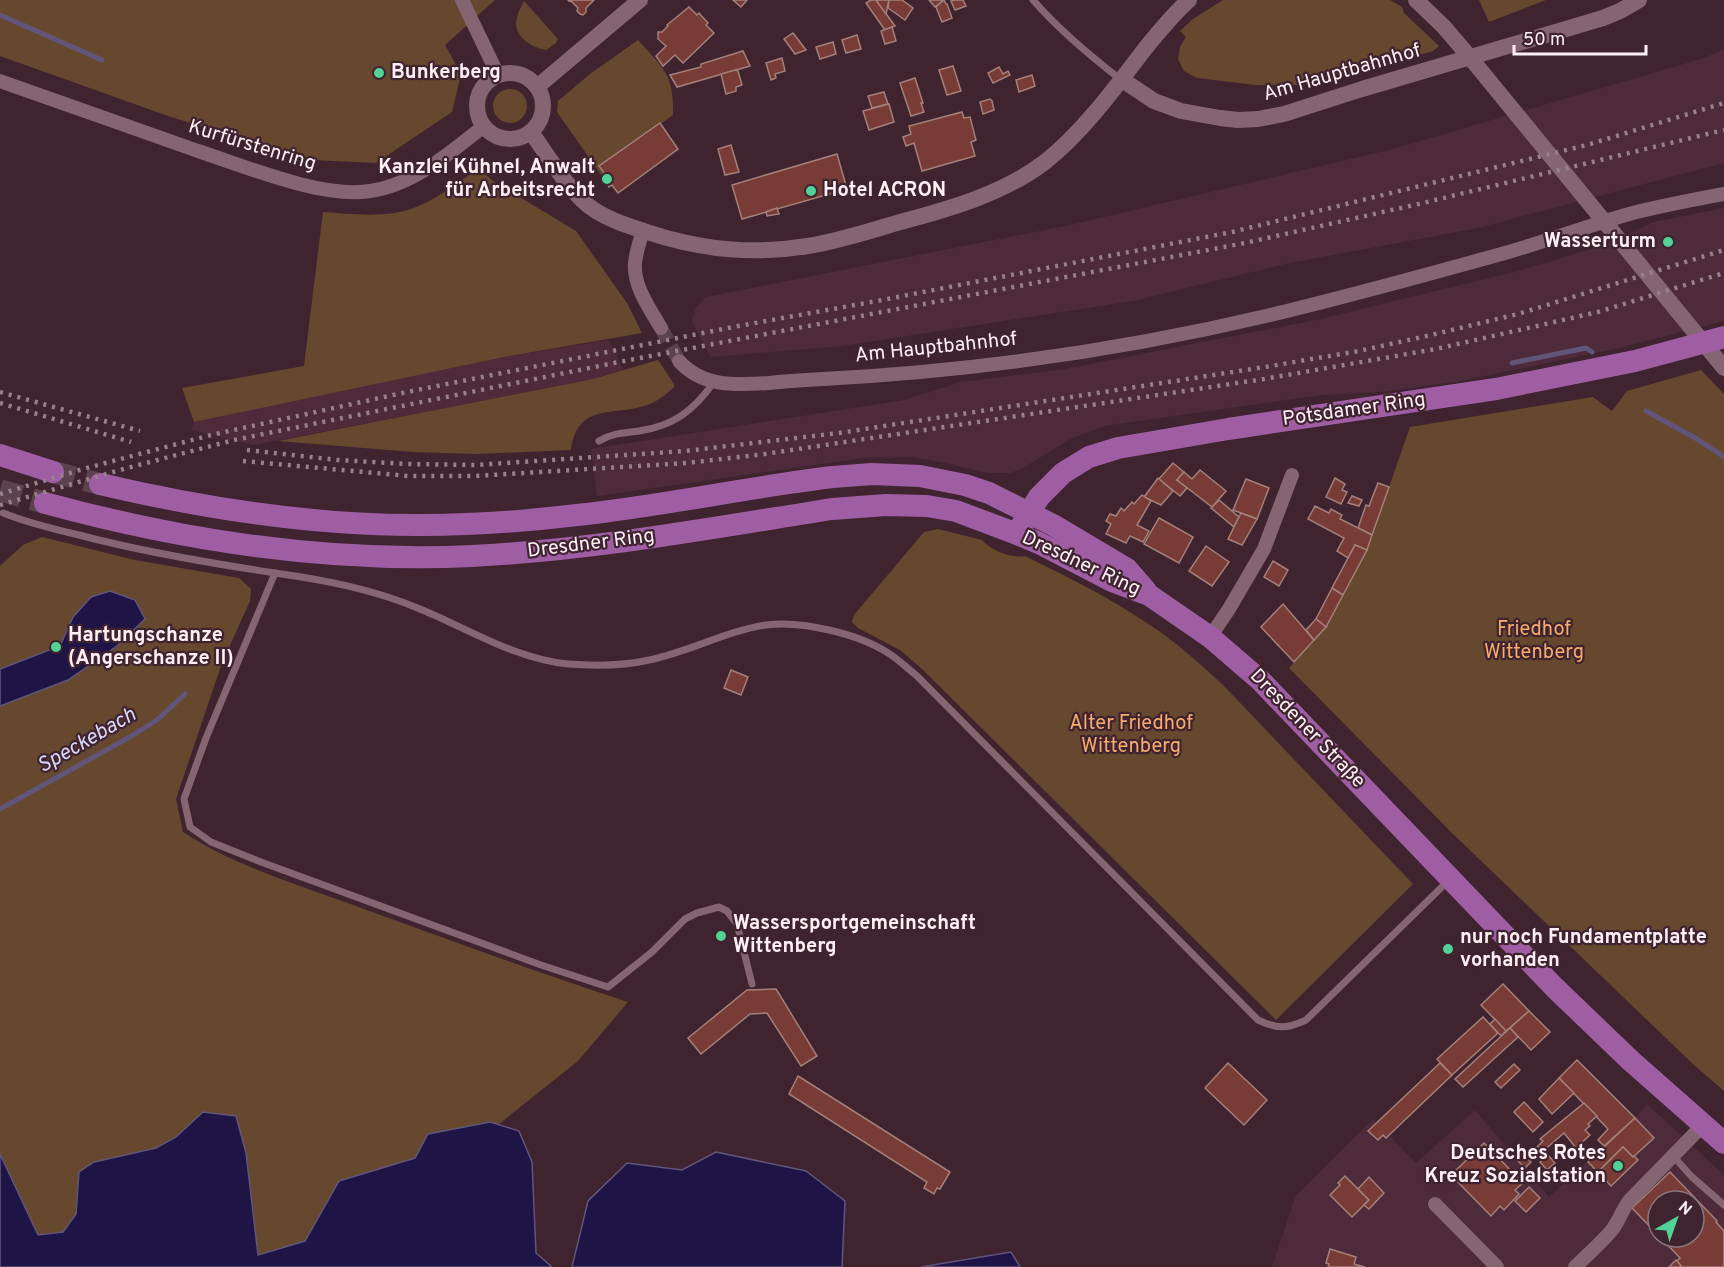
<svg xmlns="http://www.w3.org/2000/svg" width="1724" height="1267" font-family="Overpass,sans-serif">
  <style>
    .built { fill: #4d2b3a; fill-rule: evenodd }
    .green { fill: #66482f }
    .water { fill: #1e1445; stroke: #61567a; stroke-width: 1.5 }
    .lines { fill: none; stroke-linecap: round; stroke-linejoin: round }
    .stream { stroke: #61567a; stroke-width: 5 }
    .building { fill: #793b35; stroke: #a3807b; stroke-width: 1.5 }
    .minor-tunnel { stroke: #5c424e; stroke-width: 14; stroke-dasharray: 14 7; stroke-linecap: butt }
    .primary-tunnel { stroke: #5c424e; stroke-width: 22; stroke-dasharray: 22 11; stroke-linecap: butt }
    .service { stroke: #846571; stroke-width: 7 }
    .minor { stroke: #846571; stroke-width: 14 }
    .tertiary { stroke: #846571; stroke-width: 16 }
    .primary { stroke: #9f5ea3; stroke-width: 22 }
    .rail { stroke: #97828b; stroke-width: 4.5; stroke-dasharray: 3 6; stroke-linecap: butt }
    .poi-dot { fill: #51d397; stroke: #3f2430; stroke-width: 2 }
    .labels { text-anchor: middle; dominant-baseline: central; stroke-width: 4.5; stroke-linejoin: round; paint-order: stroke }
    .poi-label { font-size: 20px; font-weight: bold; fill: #feeff5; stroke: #3f2430; text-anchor: start }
    .street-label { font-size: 20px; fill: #feeff5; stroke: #3f2430 }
    .park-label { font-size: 20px; fill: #f7ac6d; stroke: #3f2430 }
    .water-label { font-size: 21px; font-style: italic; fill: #dad9fc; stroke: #3f2430 }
  </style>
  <rect width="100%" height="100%" fill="#3f2430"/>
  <g class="built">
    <polygon points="1724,49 1724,163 1478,228 1285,264 1133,301 842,346 710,357 692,321 695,309 706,297 1070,225 1393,149 1704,58"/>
    <polygon points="1724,208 1724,321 1619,348 1461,381 1381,392 1321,395 1104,426 1070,439 1023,468 1010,473 988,473 946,463 912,457 864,458 597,496 591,449 904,400 961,382 1065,369 1316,320 1518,271 1601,246 1654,222"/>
    <polygon points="609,340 623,370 593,379 254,445 191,430 194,422 274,404 504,357"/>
    <path d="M1647,1104l77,71v92h-452l23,-70 78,-78 43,44 59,-53 74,87 86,-79zM1658,1201h36v36h-36z"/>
  </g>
  <g class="green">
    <polygon points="0,0 495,0 445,45 461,74 452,112 376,163 312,160 168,116 0,56"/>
    <polygon points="1223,0 1390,0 1402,7 1404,13 1439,46 1433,51 1311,85 1255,85 1197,78 1184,71 1178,59 1180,47 1186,37 1180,31 1193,19"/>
    <polygon points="1479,0 1546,0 1489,22"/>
    <path d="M524,1l34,38 -2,4 -10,7c-17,-3 -36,-16 -28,-36 1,-4 4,-9 6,-13z"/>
    <path d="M638,40c26,29 36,34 35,75l-73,52 5,7 -3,2 -45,-64 1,-11 32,-27z"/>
    <circle cx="510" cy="106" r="17"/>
    <path d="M479,168l14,13 83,50 51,72 15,30 -138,24 -310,65 -12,-34 122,-22 19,-154c27,2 62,6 88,-3 25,-9 47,-26 68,-41z"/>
    <path d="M658,360l16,24v3c-9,8 -16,14 -27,18 -35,12 -69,-3 -76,45l-95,4 -63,-2 -135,-11 315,-62z"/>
    <polygon points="1701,370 1724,394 1724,1091 1694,1065 1452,833 1289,668 1326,627 1367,550 1410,427 1593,397 1612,411 1627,391"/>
    <path d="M938,529l44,11c8,10 30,19 43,16 43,21 85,42 125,69 26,17 49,38 72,59l191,200 -137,136 -355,-352 -21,-18 -42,-22 -6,-6 2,-7 70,-83z"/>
    <path d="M42,537l93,23 104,18 12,11 -1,12 -28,62 -46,136 7,33c55,36 120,54 181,77 88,32 175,64 264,93l-50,59 -79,63 -9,-2 -75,36 -76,23 -34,60 -47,14 -12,-102 -43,-41 -27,25 -20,11 -62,14 -15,10 -3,42 -13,18 -25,3 -38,-81v-588l23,-21z"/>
  </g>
  <g class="water">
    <polygon points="110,591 135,600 145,619 117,646 68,680 0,706 0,669 60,646 73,617 91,597"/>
    <polygon points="203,1112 236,1116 246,1153 258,1255 305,1241 339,1181 415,1158 428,1134 490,1122 519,1131 532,1162 536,1253 552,1267 0,1267 0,1154 38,1235 63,1232 76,1214 79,1172 94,1162 156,1148 176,1137"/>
    <polygon points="716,1152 806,1171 845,1201 842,1267 572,1267 588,1201 627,1163 682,1170"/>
    <polygon points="1011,1252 1020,1267 921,1267"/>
  </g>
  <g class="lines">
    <g class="stream">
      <polyline points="0,15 102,60"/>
      <polyline points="1512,363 1586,348 1592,352"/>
      <polyline points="1646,411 1697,439 1724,457"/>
      <polyline points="0,809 128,738 157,720 185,694"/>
    </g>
  </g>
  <g class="building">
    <polygon points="568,0 594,0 586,8 586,12 583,15 580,14 577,11 578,8 570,0 569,1"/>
    <polygon points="733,0 747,0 741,7"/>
    <polygon points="871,0 876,0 895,26 885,30 866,3"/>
    <polygon points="876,0 889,0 886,14"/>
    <polygon points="889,0 902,0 913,8 905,20 888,8"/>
    <polygon points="929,0 944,0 935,7"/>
    <polygon points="944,0 946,4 947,4 952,18 942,22 936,7"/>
    <polygon points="954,0 963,0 966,6 955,10 951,1"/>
    <polygon points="689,7 697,15 699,13 708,23 706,25 714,33 683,63 675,55 663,66 656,56 666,46 658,39 658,32 662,32 668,26 667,25"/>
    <polygon points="892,27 896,41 885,44 881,31"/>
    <polygon points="793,33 806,50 795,54 784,39"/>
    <polygon points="857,35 861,49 846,53 842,40"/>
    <polygon points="833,42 836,54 820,59 816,47"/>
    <polygon points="743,51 750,66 677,87 670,75 701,67 701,64"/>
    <polygon points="782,58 785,71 775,74 776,78 771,80 766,63"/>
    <polygon points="953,66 961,91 947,95 939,70"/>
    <polygon points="999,67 1003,74 1008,71 1010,75 993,83 988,73"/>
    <polygon points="735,70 738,71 742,85 736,87 736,91 726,94 721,74"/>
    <polygon points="1032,75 1035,86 1019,92 1016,80"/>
    <polygon points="915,78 923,103 921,103 924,112 911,116 900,83"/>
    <polygon points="884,92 888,104 872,108 868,96"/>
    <polygon points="990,99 992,101 994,110 983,114 980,102"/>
    <polygon points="889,104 894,122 869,130 863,111"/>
    <polygon points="962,112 964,118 970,117 976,140 971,142 975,156 922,171 914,143 906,146 903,137 911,134 909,126"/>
    <polygon points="660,123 678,149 618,193 612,185 609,187 602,176 605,174 599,166"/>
    <polygon points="731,145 739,172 725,175 718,149"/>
    <polygon points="837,154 847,189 742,219 732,185"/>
    <polygon points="777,208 779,214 767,216 766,212"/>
    <polygon points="1173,463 1184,472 1177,480 1187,488 1180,496 1159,479"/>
    <polygon points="1200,470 1226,491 1212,507 1177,480 1184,472 1192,479"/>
    <polygon points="1158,478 1173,491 1161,505 1144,497"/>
    <polygon points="1335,478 1345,484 1342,490 1347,492 1341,504 1326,497"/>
    <polygon points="1246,479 1269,488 1257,519 1233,510"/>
    <polygon points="1378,483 1389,487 1372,535 1358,528 1366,505 1369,506"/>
    <polygon points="1142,495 1151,501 1137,525 1149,531 1143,542 1130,536 1126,543 1106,534 1111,524 1106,521 1110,514 1116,516 1121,508 1124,511 1132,502 1134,504"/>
    <polygon points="1352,496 1362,500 1359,506 1348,503"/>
    <polygon points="1219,500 1239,517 1234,527 1211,508"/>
    <polygon points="1315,506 1329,513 1331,509 1342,515 1340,519 1372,535 1367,550 1355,545 1348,558 1337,551 1344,538 1308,519"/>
    <polygon points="1241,513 1257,519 1242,545 1228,539"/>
    <polygon points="1159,518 1193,537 1179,563 1144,544"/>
    <polygon points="1355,545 1367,550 1343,595 1332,588"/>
    <polygon points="1206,546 1229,562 1212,586 1189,571"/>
    <polygon points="1273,561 1288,570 1279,586 1264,577"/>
    <polygon points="1332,588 1343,595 1326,627 1316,619"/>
    <polygon points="1283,604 1314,640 1294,662 1261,627"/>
    <polygon points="1316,619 1326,627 1314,640 1306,630"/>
    <polygon points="731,670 748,677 741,695 724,688"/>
    <polygon points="1503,984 1529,1011 1506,1031 1481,1005"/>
    <polygon points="776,989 817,1056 801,1066 767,1013 750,1014 701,1054 688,1038 747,990"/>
    <polygon points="1529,1011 1550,1032 1531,1050 1510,1028"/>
    <polygon points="1483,1017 1498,1033 1452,1075 1437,1059"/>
    <polygon points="1495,1019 1506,1031 1501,1036 1490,1024"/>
    <polygon points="1510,1028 1518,1037 1463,1087 1455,1079"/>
    <polygon points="1577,1060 1635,1118 1604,1146 1598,1140 1608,1129 1559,1078"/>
    <polygon points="1228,1063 1267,1100 1244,1125 1205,1088"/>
    <polygon points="1440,1063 1452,1075 1386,1138 1383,1135 1378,1140 1368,1131"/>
    <polygon points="1514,1064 1520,1070 1501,1088 1495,1082"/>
    <polygon points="798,1076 950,1172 940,1189 937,1188 934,1194 924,1188 927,1182 789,1094"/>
    <polygon points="1559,1078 1574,1093 1552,1114 1539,1099"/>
    <polygon points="1524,1102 1543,1122 1533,1132 1514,1112"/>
    <polygon points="1584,1103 1597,1116 1588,1124 1590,1126 1585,1130 1590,1135 1576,1148 1564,1133 1542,1152 1537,1147 1543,1141 1540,1139"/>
    <polygon points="1635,1118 1654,1138 1633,1157 1623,1147 1598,1172 1588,1162"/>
    <polygon points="1484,1143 1523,1183 1515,1190 1519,1194 1504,1210 1500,1206 1491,1216 1451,1175"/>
    <polygon points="1623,1147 1633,1157 1634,1156 1638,1160 1611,1186 1598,1172"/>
    <polygon points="1521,1152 1531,1162 1525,1168 1515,1158"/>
    <polygon points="1548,1155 1555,1163 1547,1170 1540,1162"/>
    <polygon points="1670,1172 1717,1221 1716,1222 1724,1231 1724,1267 1682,1267 1677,1261 1680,1258 1660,1237 1694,1237 1694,1201 1658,1201 1658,1235 1632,1208"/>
    <polygon points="1345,1176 1369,1200 1352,1217 1330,1195 1340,1185 1338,1183"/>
    <polygon points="1369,1177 1384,1193 1369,1209 1364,1205 1369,1200 1358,1189"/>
    <polygon points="1529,1187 1540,1198 1526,1212 1515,1201"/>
    <polygon points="1330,1249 1356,1257 1354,1264 1365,1267 1328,1267 1329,1264 1326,1263"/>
    <polygon points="1676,1260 1682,1267 1669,1267"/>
  </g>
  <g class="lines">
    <polyline class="minor-tunnel" points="661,328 679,361"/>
    <g class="primary-tunnel">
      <polyline points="53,472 100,484"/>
      <polyline points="0,490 45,503"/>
    </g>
    <g class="service">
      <path d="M1033,0c26,30 56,55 87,79"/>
      <path d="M599,441c12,-8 26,-8 40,-10 35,-5 55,-21 75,-49"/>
      <path d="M3,513c25,10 50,16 76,22 64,17 130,28 196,38"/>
      <path d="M752,984l-15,-60 -10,-13 -8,-4 -22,6 -12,6 -33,33 -44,35 -67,-22 -280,-103 -50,-20 -21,-15 -6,-28 22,-61 69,-165c49,7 98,16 145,36 47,19 95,50 148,55 27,2 55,2 81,-4 40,-8 77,-29 117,-35 35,-5 93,9 122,28 10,6 19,15 29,23l341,344c19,9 29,9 48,0l143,-140"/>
      <polyline points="1673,1156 1692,1177 1724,1205"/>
    </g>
    <g class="minor">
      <polyline points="462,0 498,75"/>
      <path d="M0,81c66,23 132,47 198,70 46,15 125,48 172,40 44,-6 81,-39 114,-65"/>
      <path d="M643,230c-3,11 -7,22 -8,33 -2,23 15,46 26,65"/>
      <path d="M679,361c24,27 58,24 90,22 18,-2 36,-3 54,-4 156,-8 312,-31 464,-68 73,-18 146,-38 218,-58 42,-12 83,-27 124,-39 31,-8 63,-14 95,-20"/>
      <polyline points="1210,637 1229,609 1264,549 1292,475"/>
      <polyline points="1435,1204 1497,1267"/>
      <path d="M1575,1267c12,-12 26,-24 37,-37 7,-9 10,-20 17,-29l74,-76"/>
    </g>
    <g class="tertiary">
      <polyline points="1416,0 1444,27 1468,55 1724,368"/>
      <circle cx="510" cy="106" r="33"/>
      <polyline points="1121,79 1154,101 1181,111 1220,118 1238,120 1258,119 1284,114 1362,89 1566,29 1603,18 1620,11 1639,0"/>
      <polyline points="537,87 640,0"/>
      <path d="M531,132c15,21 41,64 62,77 16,11 36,17 54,23 51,17 107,23 161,14 32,-5 64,-16 96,-25 49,-13 100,-28 141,-59 37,-29 70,-74 99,-112 14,-17 28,-35 45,-50"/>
    </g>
    <g class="primary">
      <polyline points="0,455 53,472"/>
      <path d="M100,484c106,25 215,42 324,41 51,0 103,-4 153,-10 86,-9 171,-28 256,-38l39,-3 48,2 45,9 24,8 64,32 74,44 19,22"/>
      <path d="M45,503c139,38 282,60 427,53 121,-6 240,-28 360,-47l54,-4 41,1 29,5 61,23 22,9 73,38 37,14 61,42 50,43 295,308 75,72 94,83"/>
      <polyline points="1022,525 1039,497 1063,473 1089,457 1118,448 1228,429 1496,389 1635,361 1724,337"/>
    </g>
    <g class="rail">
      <polyline points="0,392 140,431"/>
      <polyline points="0,403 131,442"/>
      <polyline points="247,450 338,460 408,464 476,465 685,451 839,433 1265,367 1359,351 1431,335 1518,314 1724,250"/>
      <polyline points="243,461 408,476 475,476 687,463 765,454 1264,379 1436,349 1598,312 1724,273"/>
      <polyline points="0,494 83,469 211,435 407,392 733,327 877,301 1232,232 1587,145 1724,103"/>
      <polyline points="0,505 127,468 234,440 619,362 1245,243 1423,203 1724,130"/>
    </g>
  </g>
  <g class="poi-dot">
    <circle cx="379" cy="73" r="6"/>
    <circle cx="607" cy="179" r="6"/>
    <circle cx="811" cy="191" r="6"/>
    <circle cx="1668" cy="242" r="6"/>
    <circle cx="56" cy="647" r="6"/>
    <circle cx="721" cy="936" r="6"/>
    <circle cx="1448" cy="949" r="6"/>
    <circle cx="1618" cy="1166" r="6"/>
  </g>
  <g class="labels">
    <g class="poi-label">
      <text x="391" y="73">Bunkerberg</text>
      <text x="595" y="168" text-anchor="end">Kanzlei Kühnel, Anwalt<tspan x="595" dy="23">für Arbeitsrecht</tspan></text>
      <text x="823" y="191">Hotel ACRON</text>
      <text x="1656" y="242" text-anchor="end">Wasserturm</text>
      <text x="68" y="636">Hartungschanze<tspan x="68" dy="23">(Angerschanze II)</tspan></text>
      <text x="733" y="924">Wassersportgemeinschaft<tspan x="733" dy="23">Wittenberg</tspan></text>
      <text x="1460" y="938">nur noch Fundamentplatte<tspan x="1460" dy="23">vorhanden</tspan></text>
      <text x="1606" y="1154" text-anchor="end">Deutsches Rotes<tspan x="1606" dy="23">Kreuz Sozialstation</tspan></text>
    </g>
    <g class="street-label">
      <text transform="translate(1342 73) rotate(-16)">Am Hauptbahnhof</text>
      <text transform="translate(252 146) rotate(17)">Kurfürstenring</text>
      <text transform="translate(936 348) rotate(-6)">Am Hauptbahnhof</text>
      <text transform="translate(1354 410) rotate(-8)">Potsdamer Ring</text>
      <text transform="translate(591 544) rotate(-7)">Dresdner Ring</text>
      <text transform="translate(1081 564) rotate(25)">Dresdner Ring</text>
      <text transform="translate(1307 729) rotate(46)">Dresdener Straße</text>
    </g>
    <g class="park-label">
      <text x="1534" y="630">Friedhof<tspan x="1534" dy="23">Wittenberg</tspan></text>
      <text x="1131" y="724">Alter Friedhof<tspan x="1131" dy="23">Wittenberg</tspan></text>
    </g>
    <g class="water-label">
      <text transform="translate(87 741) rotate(-30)">Speckebach</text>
    </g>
  </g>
  <g transform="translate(1676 1219) rotate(40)"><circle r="28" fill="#3f2430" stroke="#8b757f" stroke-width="1.5"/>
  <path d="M0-4.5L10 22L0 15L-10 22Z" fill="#51d397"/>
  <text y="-9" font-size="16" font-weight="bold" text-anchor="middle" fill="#feeff5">N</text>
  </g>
  <path d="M1514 45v9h132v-9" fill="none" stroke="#feeff5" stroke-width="3"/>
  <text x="1523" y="45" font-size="18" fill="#feeff5" stroke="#3f2430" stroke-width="4.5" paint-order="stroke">50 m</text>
</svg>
